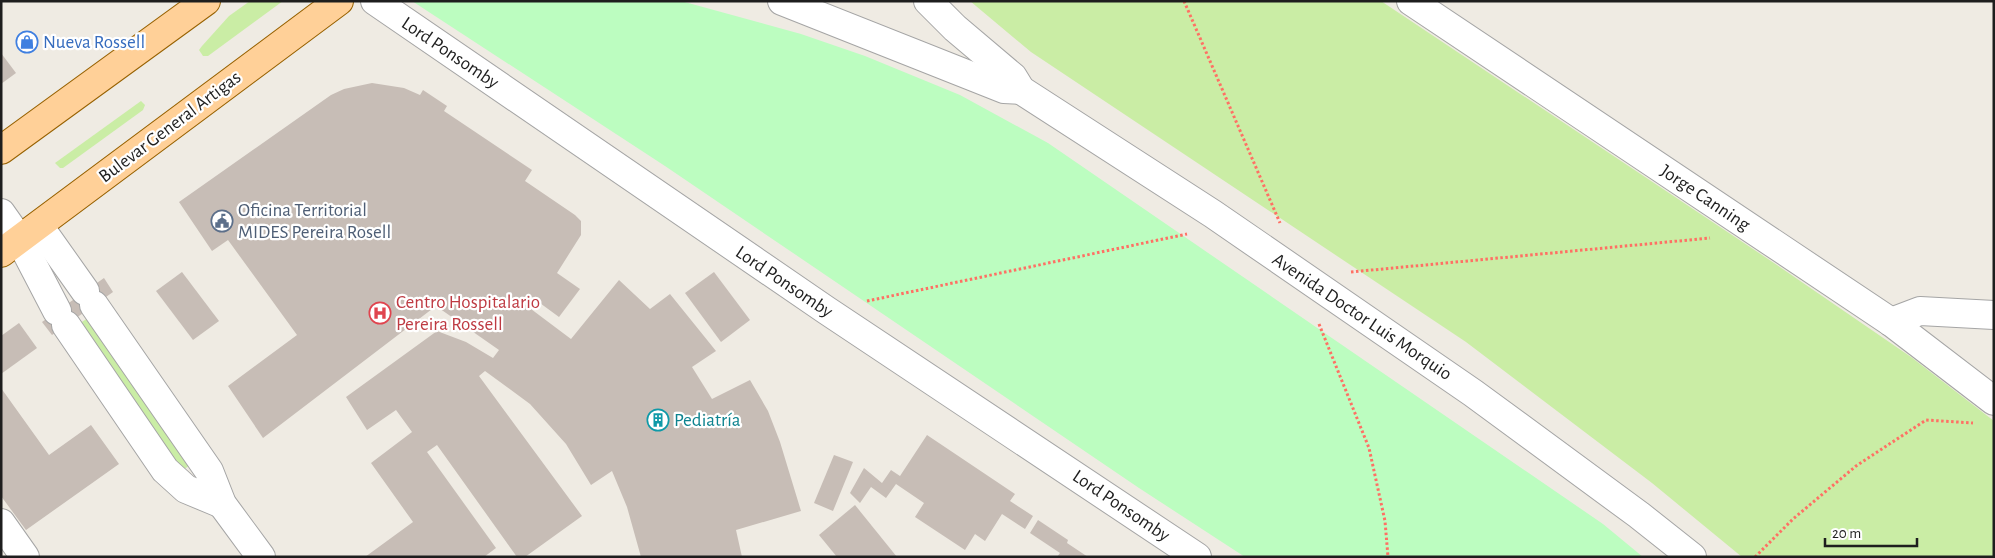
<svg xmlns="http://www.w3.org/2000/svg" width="1995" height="558" font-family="'Alegreya Sans',sans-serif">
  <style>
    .grass { fill: #caeda5 }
    .park { fill: #bcfdc0 }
    .building { fill: #c7bdb6 }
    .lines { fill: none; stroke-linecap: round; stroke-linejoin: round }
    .minor-casing { stroke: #a5a5a5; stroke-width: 30 }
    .major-casing { stroke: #976100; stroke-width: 30 }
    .path { stroke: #ff7064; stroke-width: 3; stroke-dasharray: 2.5 2.5; stroke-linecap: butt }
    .minor { stroke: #fff; stroke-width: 28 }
    .major { stroke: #ffd098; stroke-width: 28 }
    .labels { text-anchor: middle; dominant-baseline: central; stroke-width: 4.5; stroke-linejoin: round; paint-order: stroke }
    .shop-label { font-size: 19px; fill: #366cbe; stroke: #fff; text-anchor: start }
    .street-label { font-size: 19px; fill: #1e1e1e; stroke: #fff }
    .service-label { font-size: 19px; fill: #4e5e75; stroke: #fff; text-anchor: start }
    .health-label { font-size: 19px; fill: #be3a42; stroke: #fff; text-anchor: start }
    .culture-label { font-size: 19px; fill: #0d838f; stroke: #fff; text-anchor: start }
  </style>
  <rect width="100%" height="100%" fill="#efebe3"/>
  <g class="grass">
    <polygon points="250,1 283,1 208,56 203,56 199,50 202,46 229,16"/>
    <polygon points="970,1 1381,1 1777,265 1911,357 1994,421 1994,557 1742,557 1652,483 1466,342 1031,52"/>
    <polygon points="141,101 145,105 143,110 63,168 60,168 55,163"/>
    <polygon points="88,318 189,466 174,475 74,327"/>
  </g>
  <polygon class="park" points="412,1 681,1 801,34 865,56 960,95 1048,143 1603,524 1643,557 1245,557 1139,488 665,166"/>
  <g class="building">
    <polygon points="1,53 16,73 1,84"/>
    <polygon points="372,83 404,88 420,95 423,90 447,106 444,111 532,170 525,181 575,215 581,221 581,235 557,273 580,289 559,317 529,295 523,303 571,339 619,280 650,309 670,294 716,351 692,367 712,399 750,380 768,411 780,442 801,511 736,530 742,557 641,557 627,507 612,471 591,485 566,444 530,404 485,371 479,376 582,516 525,557 517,557 437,445 427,452 496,548 484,557 365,557 413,522 371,463 412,432 396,410 367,430 346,397 437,331 466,342 493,358 499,350 436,306 263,438 228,386 297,335 228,240 212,251 179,202 331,95 344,89"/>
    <polygon points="182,272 219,321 193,340 156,291"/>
    <polygon points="714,272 750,320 721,342 685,293"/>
    <polygon points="104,278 113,292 52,335 42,322"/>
    <polygon points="19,323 37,348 1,374 1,336"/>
    <polygon points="1,388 49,455 91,425 119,464 26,530 1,496"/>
    <polygon points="927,435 1015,494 1010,501 1033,516 1025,529 1002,514 985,541 975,534 965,550 915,517 924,503 896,484 886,498 871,487 860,503 850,493 864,468 882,483 891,470 900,476"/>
    <polygon points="834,455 853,462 833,511 814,503"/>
    <polygon points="855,505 897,557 837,557 819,535"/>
    <polygon points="1038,520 1068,540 1067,543 1088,557 1057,557 1060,553 1030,533"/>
  </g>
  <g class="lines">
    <g class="minor-casing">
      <g id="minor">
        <polyline points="375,1 826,310 1197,557"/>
        <polyline points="782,1 1004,89 1021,90"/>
        <polyline points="928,1 955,28 1013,77 1021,90 1213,214 1473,393 1639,515 1692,557"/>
        <polyline points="1411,1 1891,322 1994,401"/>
        <polyline points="1,213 20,240 57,311"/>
        <polyline points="39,226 85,291"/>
        <polyline points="94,305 209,471 222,504 261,557"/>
        <polyline points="1891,322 1920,311 1994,315"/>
        <polyline points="66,325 165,470 186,489 222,504"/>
        <polyline points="1,523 25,557"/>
      </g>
    </g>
    <g class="major-casing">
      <g id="major">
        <polyline points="1,150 206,1"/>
        <polyline points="1,253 339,1"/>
      </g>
    </g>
    <g class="path">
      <polyline points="1184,1 1280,223"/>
      <polyline points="1351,272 1710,238"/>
      <polyline points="867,301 1187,234"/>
      <polyline points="1319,324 1369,448 1385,521 1388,557"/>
      <polyline points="1755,557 1793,519 1856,466 1926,420 1973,423"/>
    </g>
    <use href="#minor" class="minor"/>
    <use href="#major" class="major"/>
  </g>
  <defs>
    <g id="shop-ring" transform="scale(1.125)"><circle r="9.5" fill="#fff" stroke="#3f7fe0" stroke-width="1.5"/><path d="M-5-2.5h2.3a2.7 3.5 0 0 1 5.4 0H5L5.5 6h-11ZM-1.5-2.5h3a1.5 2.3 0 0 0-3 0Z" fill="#3f7fe0"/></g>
    <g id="civic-ring" transform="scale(1.125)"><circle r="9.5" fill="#fff" stroke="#5c6f8a" stroke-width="1.5"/><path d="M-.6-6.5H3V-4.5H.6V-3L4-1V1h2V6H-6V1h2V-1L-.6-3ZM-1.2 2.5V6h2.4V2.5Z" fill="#5c6f8a"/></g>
    <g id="hospital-ring" transform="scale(1.125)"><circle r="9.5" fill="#fff" stroke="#e0444e" stroke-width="1.5"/><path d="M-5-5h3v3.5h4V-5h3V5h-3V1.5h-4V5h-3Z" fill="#e0444e"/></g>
    <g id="building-ring" transform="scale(1.125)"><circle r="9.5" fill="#fff" stroke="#0f9aa8" stroke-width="1.5"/><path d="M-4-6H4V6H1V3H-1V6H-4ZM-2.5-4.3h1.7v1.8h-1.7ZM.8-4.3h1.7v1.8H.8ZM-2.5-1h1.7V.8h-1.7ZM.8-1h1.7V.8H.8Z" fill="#0f9aa8"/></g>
  </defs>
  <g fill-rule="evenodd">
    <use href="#shop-ring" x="27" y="42"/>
    <use href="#civic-ring" x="222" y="221"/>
    <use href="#hospital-ring" x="380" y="313"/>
    <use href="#building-ring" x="658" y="420"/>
  </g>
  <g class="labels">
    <g class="shop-label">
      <text x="43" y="42">Nueva Rossell</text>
    </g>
    <g class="street-label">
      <text transform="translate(450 53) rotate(34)">Lord Ponsomby</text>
      <text transform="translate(170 127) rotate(-37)">Bulevar General Artigas</text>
      <text transform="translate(1705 198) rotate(34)">Jorge Canning</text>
      <text transform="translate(784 282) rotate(34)">Lord Ponsomby</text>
      <text transform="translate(1362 317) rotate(34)">Avenida Doctor Luis Morquio</text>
      <text transform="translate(1121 506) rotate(34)">Lord Ponsomby</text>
    </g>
    <g class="service-label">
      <text x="238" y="210">Oficina Territorial<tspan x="238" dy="22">MIDES Pereira Rosell</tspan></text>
    </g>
    <g class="health-label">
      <text x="396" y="302">Centro Hospitalario<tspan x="396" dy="22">Pereira Rossell</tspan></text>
    </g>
    <g class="culture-label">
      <text x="674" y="420">Pediatría</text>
    </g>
  </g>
  <rect width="1995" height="558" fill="none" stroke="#1e1e1e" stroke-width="5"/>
  <path d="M1825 538v8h92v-8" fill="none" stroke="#1e1e1e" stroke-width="2.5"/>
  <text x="1832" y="538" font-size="15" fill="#1e1e1e" stroke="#ffffff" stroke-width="4" paint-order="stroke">20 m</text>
</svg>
